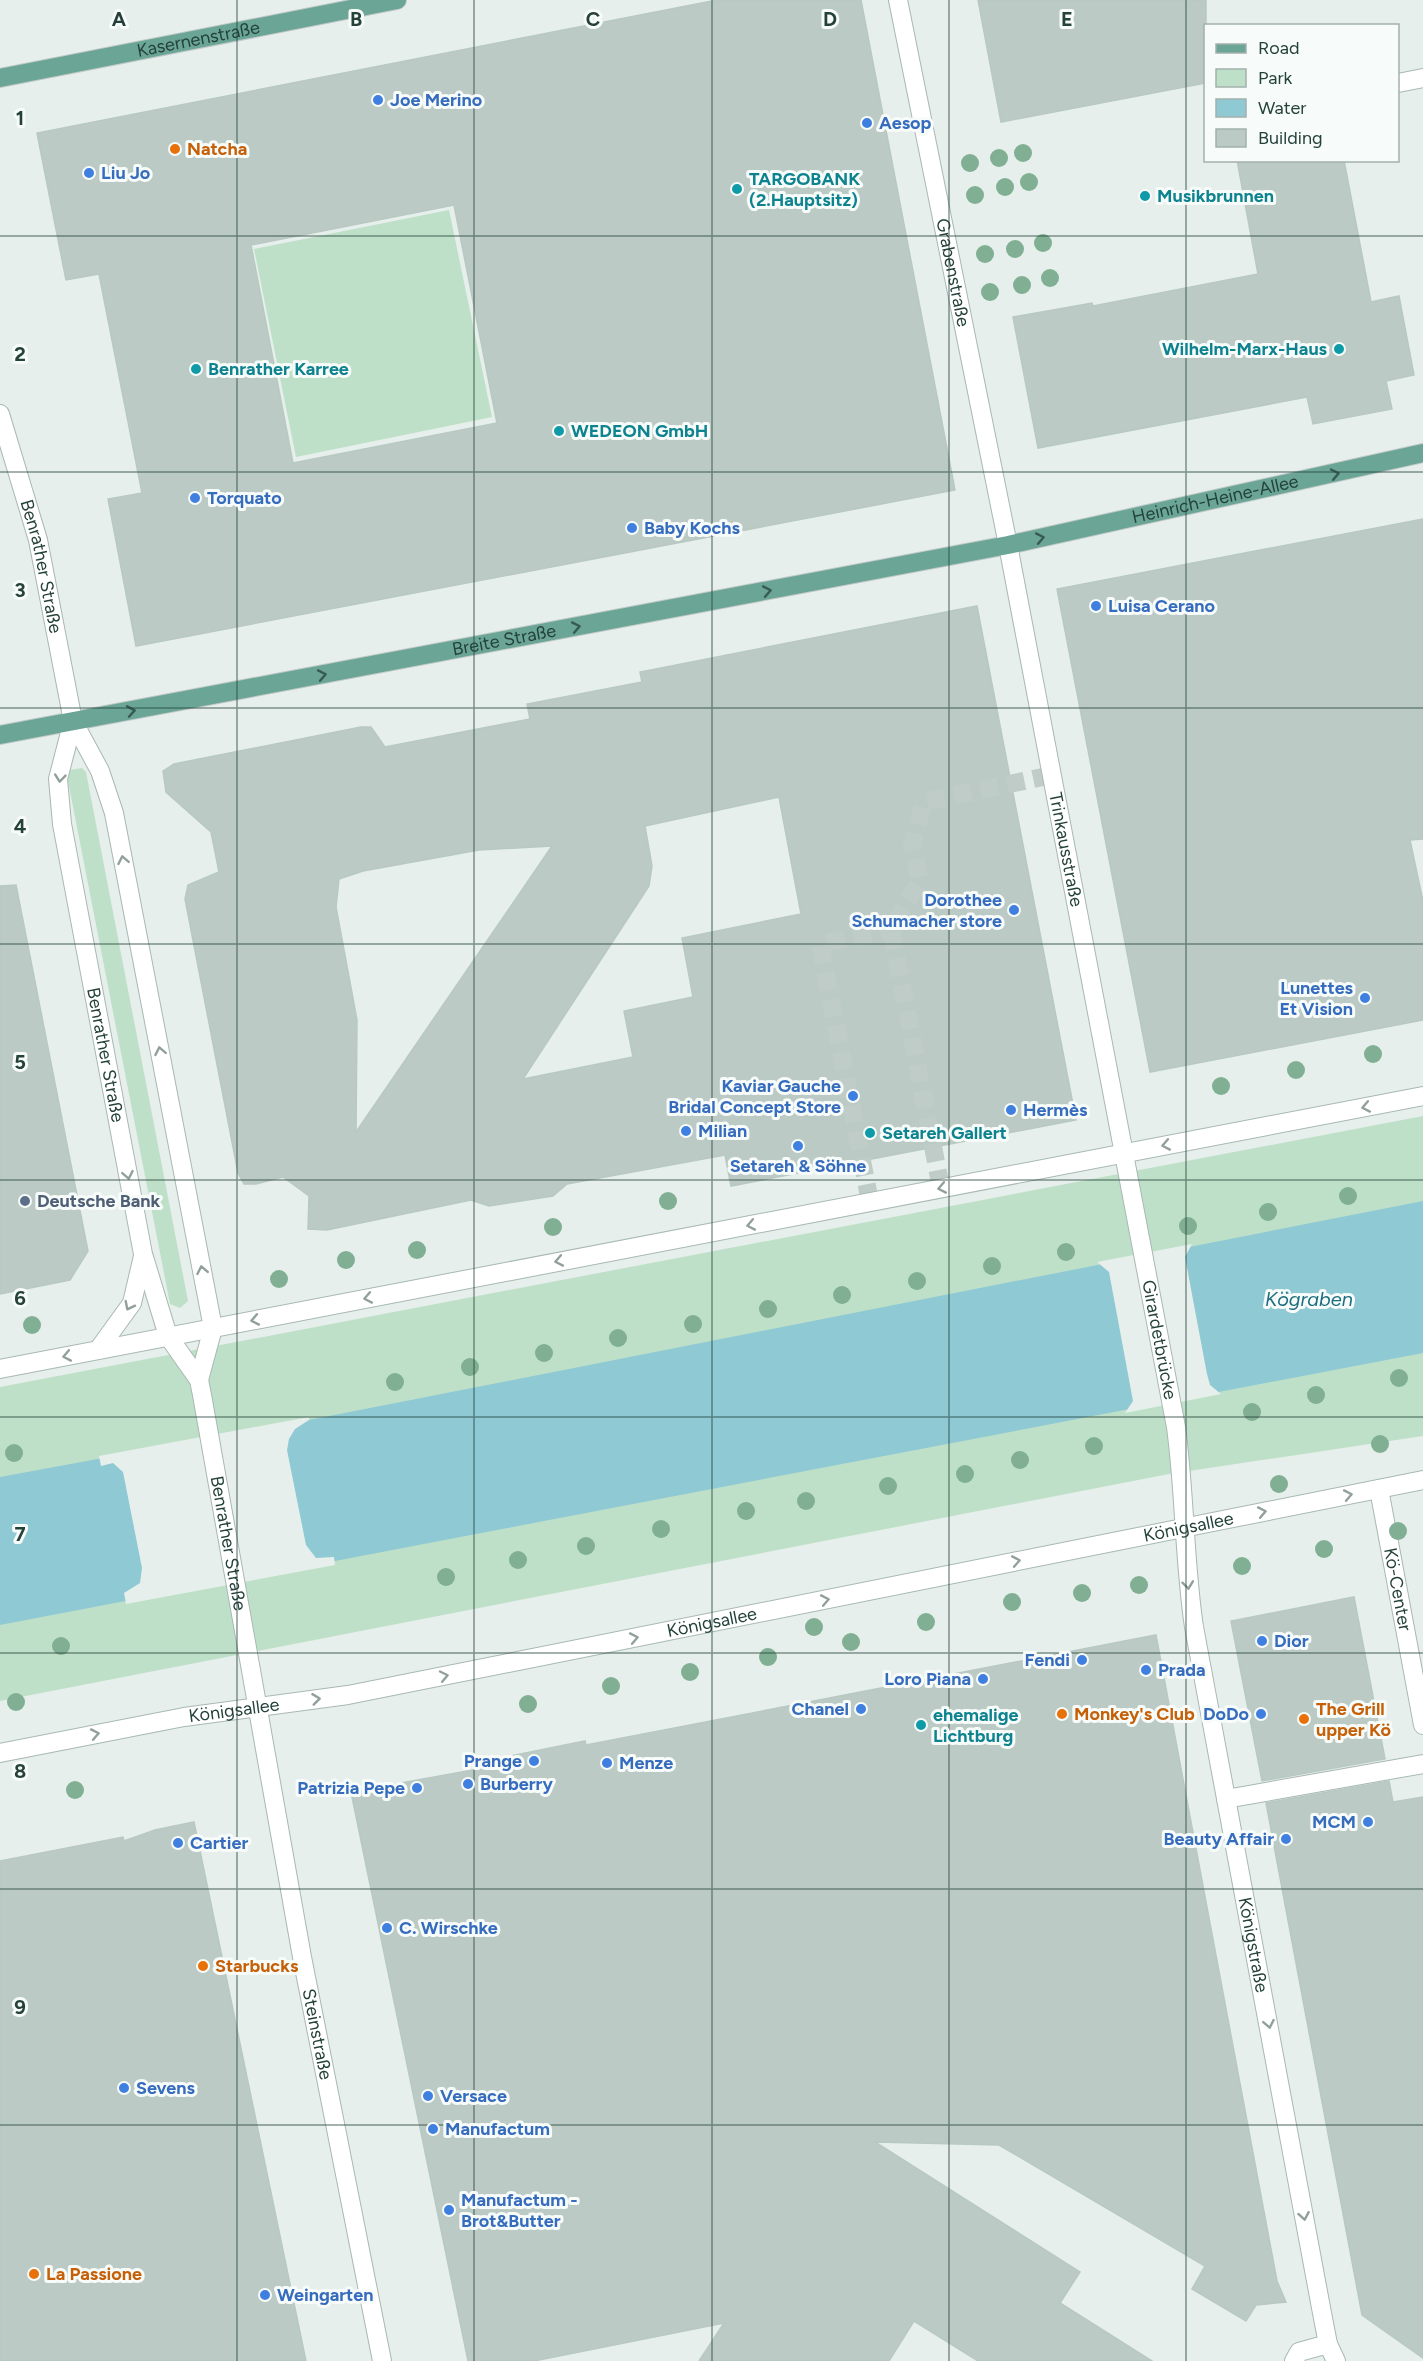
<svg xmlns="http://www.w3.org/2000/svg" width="1423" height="2361" font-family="Figtree,sans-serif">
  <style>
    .green { fill: #bfe0c8 }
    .water { fill: #8ec9d4 }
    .pier { fill: #e6efeb }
    .building { fill: #bbcac4; stroke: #b8c9c2; stroke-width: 1.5; fill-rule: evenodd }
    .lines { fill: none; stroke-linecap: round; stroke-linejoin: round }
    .minor-tunnel { stroke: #bfccc8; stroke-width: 18; stroke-dasharray: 18 9; stroke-linecap: butt }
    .minor-casing { stroke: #a8b8b2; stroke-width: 20 }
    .major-casing { stroke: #c2cac8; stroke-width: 20 }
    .minor { stroke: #fff; stroke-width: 18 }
    .major { stroke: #6aa596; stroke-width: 18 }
    .tree { fill: #80af93 }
    .oneway { stroke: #365b51 }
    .oneway2 { stroke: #92a09c }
    .grid { fill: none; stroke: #24423a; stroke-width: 1.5; stroke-opacity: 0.55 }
    .shop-dot { fill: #3f7fe0; stroke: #f7fbf9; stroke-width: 2 }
    .food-dot { fill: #e8710a; stroke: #f7fbf9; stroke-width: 2 }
    .culture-dot { fill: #0f9aa8; stroke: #f7fbf9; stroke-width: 2 }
    .service-dot { fill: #5c6f8a; stroke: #f7fbf9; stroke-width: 2 }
    .labels { text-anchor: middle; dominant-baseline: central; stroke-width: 6; stroke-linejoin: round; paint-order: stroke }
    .street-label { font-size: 18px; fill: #24423a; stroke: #f7fbf9 }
    .shop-label { font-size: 18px; font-weight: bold; fill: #366cbe; stroke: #f7fbf9; text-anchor: start }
    .food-label { font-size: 18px; font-weight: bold; fill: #c56008; stroke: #f7fbf9; text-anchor: start }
    .culture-label { font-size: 18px; font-weight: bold; fill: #0d838f; stroke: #f7fbf9; text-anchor: start }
    .service-label { font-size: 18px; font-weight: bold; fill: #4e5e75; stroke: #f7fbf9; text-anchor: start }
    .water-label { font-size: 20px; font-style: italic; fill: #1c6f80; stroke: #f7fbf9 }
    .grid-label { font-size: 20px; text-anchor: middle; font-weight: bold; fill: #24423a; stroke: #f7fbf9; stroke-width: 6; stroke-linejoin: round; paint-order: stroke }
  </style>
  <rect width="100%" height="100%" fill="#e6efeb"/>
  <g class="green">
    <polygon points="449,210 492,417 296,457 254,249"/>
    <polygon points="82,768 86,772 188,1301 180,1308 170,1304 67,776 70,770"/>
    <polygon points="1423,1116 1423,1436 1169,1474 0,1701 0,1387"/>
  </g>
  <polygon class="water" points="1423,1201 1423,1353 0,1625 0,1477 309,1420"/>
  <g class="pier">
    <polygon points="1192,1244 1185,1257 1207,1374 1210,1385 1221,1394 1125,1413 1133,1401 1109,1272 1097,1262"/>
    <polygon points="309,1417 309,1420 295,1429 289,1439 287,1450 306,1545 316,1558 334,1557 335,1565 126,1604 124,1593 140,1583 142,1568 123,1472 113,1463 101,1466 99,1456"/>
  </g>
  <g class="building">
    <path d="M717,0h144l94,490 -819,156 -28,-147 34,-6 -43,-219 -33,6 -29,-147zM454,205l43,218 -204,40 -42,-218z"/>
    <polygon points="978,0 1206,0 1206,83 1001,122"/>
    <polygon points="1237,160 1344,160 1371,302 1399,296 1414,375 1386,381 1392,409 1313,424 1307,397 1038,448 1013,317 1092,303 1093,306 1258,274"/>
    <polygon points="1423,519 1423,839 1410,840 1423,901 1423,1020 1150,1072 1057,589"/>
    <path d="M977,606l99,514 -345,66 -6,-31 -158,29 -14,12 -64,10 -18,-6 -144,30 -19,-1 1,-33 -26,-19 -27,7h-12l-6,-11 -53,-274 3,-14 31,-13 -8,-40 -45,-40 -3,-21 11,-7 187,-37h10l14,20 145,-28 -3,-15 115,-22 -2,-10zM779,797l22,117 -119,24 11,59 -69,14 9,46 -110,22 126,-193 3,-20 -7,-40zM552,846l-196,286 1,-112 -21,-113 3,-28 24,-8 116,-21z"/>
    <polygon points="16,885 88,1251 70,1280 0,1294 0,886"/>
    <polygon points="1354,1597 1385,1759 1262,1781 1231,1621"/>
    <polygon points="1156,1635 1277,2281 1286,2302 1256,2305 1246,2321 1192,2289 1205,2266 999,2145 875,2142 1080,2272 1060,2303 1152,2361 978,2361 914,2321 889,2361 699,2361 724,2323 534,2361 468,2361 351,1792 506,1764 506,1757 585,1741 586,1745"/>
    <polygon points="1389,1781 1393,1802 1423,1797 1423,2358 1362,2315 1266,1803"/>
    <polygon points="194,1822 306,2361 0,2361 0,1861 123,1837 124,1841 155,1830"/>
  </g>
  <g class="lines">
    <g class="minor-tunnel">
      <polyline points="941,1188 891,929 920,881 912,845 924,802 1052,775"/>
      <polyline points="870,1202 820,944 891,929"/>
    </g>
    <g class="minor-casing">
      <g id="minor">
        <path id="s1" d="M898,0l110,545 168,882c9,67 8,133 18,200l128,686 6,31 8,17"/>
        <polyline points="1398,83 1423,78"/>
        <path id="s2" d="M0,414l38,126 35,181 27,50 14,42 99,515 -14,52"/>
        <path id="s3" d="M73,721l-15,58 4,45 81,430 25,82 31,44 3,15 100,562 80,404"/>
        <polyline points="98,1350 132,1303 143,1256"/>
        <polyline points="0,1369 1423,1096"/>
        <path id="s4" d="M1379,1489l44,236"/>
        <path id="s5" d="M0,1753l184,-36 164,-22 1075,-215"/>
        <polyline points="1226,1799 1423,1764"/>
        <polyline points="1294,2361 1299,2352 1328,2344"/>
      </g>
    </g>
    <g class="major-casing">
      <g id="major">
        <path id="s6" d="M0,78l397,-78"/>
        <path id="s7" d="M0,735l1008,-190 415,-92"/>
      </g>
    </g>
    <use href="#minor" class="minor"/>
    <use href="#major" class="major"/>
  </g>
  <g class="tree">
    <circle cx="1023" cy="153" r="9"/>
    <circle cx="999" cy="158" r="9"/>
    <circle cx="970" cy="163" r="9"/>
    <circle cx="1029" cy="182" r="9"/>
    <circle cx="1005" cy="187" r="9"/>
    <circle cx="975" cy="195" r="9"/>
    <circle cx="1043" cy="243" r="9"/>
    <circle cx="1015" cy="249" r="9"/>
    <circle cx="985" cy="254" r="9"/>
    <circle cx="1050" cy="278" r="9"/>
    <circle cx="1022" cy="285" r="9"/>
    <circle cx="990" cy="292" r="9"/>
    <circle cx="1373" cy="1054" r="9"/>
    <circle cx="1296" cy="1070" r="9"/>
    <circle cx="1221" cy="1086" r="9"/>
    <circle cx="1348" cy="1196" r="9"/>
    <circle cx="668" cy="1201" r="9"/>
    <circle cx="1268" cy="1212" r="9"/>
    <circle cx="1188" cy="1226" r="9"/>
    <circle cx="553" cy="1227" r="9"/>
    <circle cx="417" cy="1250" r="9"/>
    <circle cx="1066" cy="1252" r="9"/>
    <circle cx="346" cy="1260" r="9"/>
    <circle cx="992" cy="1266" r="9"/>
    <circle cx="279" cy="1279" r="9"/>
    <circle cx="917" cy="1281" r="9"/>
    <circle cx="842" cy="1295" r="9"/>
    <circle cx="768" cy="1309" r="9"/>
    <circle cx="693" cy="1324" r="9"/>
    <circle cx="32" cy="1325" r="9"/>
    <circle cx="618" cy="1338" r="9"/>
    <circle cx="544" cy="1353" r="9"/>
    <circle cx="470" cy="1367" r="9"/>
    <circle cx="1399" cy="1378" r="9"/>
    <circle cx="395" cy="1382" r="9"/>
    <circle cx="1316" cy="1395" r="9"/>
    <circle cx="1252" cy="1412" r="9"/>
    <circle cx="1380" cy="1444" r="9"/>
    <circle cx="1094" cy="1446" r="9"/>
    <circle cx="14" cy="1453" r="9"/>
    <circle cx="1020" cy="1460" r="9"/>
    <circle cx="965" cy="1474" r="9"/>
    <circle cx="1279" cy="1484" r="9"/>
    <circle cx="888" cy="1486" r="9"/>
    <circle cx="806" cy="1501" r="9"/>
    <circle cx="746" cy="1511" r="9"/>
    <circle cx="661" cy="1529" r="9"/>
    <circle cx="1398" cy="1531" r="9"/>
    <circle cx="586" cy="1546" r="9"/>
    <circle cx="1324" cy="1549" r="9"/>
    <circle cx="518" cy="1560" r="9"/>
    <circle cx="1242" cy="1566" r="9"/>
    <circle cx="446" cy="1577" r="9"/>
    <circle cx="1139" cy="1585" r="9"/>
    <circle cx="1082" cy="1593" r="9"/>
    <circle cx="1012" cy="1602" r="9"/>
    <circle cx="926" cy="1622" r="9"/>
    <circle cx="814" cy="1627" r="9"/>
    <circle cx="851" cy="1642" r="9"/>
    <circle cx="61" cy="1646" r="9"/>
    <circle cx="768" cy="1657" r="9"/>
    <circle cx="690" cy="1672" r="9"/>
    <circle cx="611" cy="1686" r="9"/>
    <circle cx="16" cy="1702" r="9"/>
    <circle cx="528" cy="1704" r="9"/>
    <circle cx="75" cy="1790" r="9"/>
  </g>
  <defs><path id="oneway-chevron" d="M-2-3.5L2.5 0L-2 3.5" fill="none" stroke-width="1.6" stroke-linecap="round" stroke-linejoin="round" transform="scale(1.5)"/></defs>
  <g class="oneway">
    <use href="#oneway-chevron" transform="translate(1335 474) rotate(-12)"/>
    <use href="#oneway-chevron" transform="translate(1040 538) rotate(-11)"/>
    <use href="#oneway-chevron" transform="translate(767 591) rotate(-11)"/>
    <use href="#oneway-chevron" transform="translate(576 627) rotate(-11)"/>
    <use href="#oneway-chevron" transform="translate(322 675) rotate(-11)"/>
    <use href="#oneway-chevron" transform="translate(131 711) rotate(-10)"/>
  </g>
  <g class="oneway2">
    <use href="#oneway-chevron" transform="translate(60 778) rotate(96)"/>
    <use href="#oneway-chevron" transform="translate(123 860) rotate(-101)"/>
    <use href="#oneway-chevron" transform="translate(160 1051) rotate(-101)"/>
    <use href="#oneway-chevron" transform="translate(1366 1107) rotate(169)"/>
    <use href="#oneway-chevron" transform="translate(1166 1145) rotate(169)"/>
    <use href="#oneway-chevron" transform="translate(128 1175) rotate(79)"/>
    <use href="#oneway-chevron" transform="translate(942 1188) rotate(169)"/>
    <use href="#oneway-chevron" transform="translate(751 1225) rotate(169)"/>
    <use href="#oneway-chevron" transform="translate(559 1261) rotate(169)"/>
    <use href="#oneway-chevron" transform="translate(202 1270) rotate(-101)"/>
    <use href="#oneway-chevron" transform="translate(368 1298) rotate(169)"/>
    <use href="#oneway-chevron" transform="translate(129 1306) rotate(117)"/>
    <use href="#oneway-chevron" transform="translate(255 1320) rotate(169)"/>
    <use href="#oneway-chevron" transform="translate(67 1356) rotate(169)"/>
    <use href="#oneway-chevron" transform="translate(1348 1495) rotate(-11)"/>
    <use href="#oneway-chevron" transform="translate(1262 1512) rotate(-11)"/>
    <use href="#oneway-chevron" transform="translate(1016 1561) rotate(-11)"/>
    <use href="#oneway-chevron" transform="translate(1188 1585) rotate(83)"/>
    <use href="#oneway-chevron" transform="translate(825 1600) rotate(-11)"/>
    <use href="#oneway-chevron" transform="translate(634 1638) rotate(-11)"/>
    <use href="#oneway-chevron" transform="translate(444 1676) rotate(-12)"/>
    <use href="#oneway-chevron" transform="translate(316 1699) rotate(-7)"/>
    <use href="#oneway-chevron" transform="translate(95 1734) rotate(-11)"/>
    <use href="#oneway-chevron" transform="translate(1269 2024) rotate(79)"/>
    <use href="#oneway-chevron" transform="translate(1304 2216) rotate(80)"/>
  </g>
  <path class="grid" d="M237,0v2361M474,0v2361M712,0v2361M949,0v2361M1186,0v2361M0,236h1423M0,472h1423M0,708h1423M0,944h1423M0,1180h1423M0,1417h1423M0,1653h1423M0,1889h1423M0,2125h1423"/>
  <g class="shop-dot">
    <circle cx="378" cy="100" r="6"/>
    <circle cx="867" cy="123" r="6"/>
    <circle cx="89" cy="173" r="6"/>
    <circle cx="195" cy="498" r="6"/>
    <circle cx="632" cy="528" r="6"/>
    <circle cx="1096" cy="606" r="6"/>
    <circle cx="1014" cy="910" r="6"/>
    <circle cx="1365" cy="998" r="6"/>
    <circle cx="853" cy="1096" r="6"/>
    <circle cx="1011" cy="1110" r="6"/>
    <circle cx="686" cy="1131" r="6"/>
    <circle cx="798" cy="1146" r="6"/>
    <circle cx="1262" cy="1641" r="6"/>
    <circle cx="1082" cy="1660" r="6"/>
    <circle cx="1146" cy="1670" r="6"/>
    <circle cx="983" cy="1679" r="6"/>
    <circle cx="861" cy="1709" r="6"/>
    <circle cx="1261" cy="1714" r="6"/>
    <circle cx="534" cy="1761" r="6"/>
    <circle cx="607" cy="1763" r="6"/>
    <circle cx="468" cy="1784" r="6"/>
    <circle cx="417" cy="1788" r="6"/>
    <circle cx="1368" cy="1822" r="6"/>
    <circle cx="1286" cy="1839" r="6"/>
    <circle cx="178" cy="1843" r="6"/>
    <circle cx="387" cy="1928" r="6"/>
    <circle cx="124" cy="2088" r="6"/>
    <circle cx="428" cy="2096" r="6"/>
    <circle cx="433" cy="2129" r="6"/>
    <circle cx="449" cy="2210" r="6"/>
    <circle cx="265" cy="2295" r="6"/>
  </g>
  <g class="food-dot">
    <circle cx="175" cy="149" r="6"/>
    <circle cx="1062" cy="1714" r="6"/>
    <circle cx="1304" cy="1719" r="6"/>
    <circle cx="203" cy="1966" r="6"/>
    <circle cx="34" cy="2274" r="6"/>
  </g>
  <g class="culture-dot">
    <circle cx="737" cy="189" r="6"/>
    <circle cx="1145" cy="196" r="6"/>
    <circle cx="1339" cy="349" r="6"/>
    <circle cx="196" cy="369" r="6"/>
    <circle cx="559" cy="431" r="6"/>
    <circle cx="870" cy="1133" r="6"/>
    <circle cx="921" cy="1725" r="6"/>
  </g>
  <circle class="service-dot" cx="25" cy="1201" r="6"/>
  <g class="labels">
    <g class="street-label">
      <text stroke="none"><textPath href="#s6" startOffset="202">Kasernenstraße</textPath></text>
      <text stroke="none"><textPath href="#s1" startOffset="278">Grabenstraße</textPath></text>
      <text stroke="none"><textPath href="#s7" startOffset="1238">Heinrich-Heine-Allee</textPath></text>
      <text stroke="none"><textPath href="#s2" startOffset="158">Benrather Straße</textPath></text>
      <text stroke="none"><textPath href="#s7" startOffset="513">Breite Straße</textPath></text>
      <text stroke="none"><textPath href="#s1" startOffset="866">Trinkausstraße</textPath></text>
      <text stroke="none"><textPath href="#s3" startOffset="340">Benrather Straße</textPath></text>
      <text stroke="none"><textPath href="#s1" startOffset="1365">Girardetbrücke</textPath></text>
      <text stroke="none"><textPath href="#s5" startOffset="1210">Königsallee</textPath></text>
      <text stroke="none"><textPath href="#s3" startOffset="848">Benrather Straße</textPath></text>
      <text stroke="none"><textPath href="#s4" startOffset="102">Kö-Center</textPath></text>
      <text stroke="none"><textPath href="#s5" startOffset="724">Königsallee</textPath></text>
      <text stroke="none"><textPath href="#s5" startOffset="238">Königsallee</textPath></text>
      <text stroke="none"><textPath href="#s1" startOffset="1978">Königstraße</textPath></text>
      <text stroke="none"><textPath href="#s3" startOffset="1347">Steinstraße</textPath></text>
    </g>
    <g class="shop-label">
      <text x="390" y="100">Joe Merino</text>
      <text x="879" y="123">Aesop</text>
      <text x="101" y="173">Liu Jo</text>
      <text x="207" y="498">Torquato</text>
      <text x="644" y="528">Baby Kochs</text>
      <text x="1108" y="606">Luisa Cerano</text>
      <text x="1002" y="900" text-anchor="end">Dorothee<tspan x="1002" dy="21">Schumacher store</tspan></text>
      <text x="1353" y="988" text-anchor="end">Lunettes<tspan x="1353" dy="21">Et Vision</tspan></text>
      <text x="841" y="1086" text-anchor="end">Kaviar Gauche<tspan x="841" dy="21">Bridal Concept Store</tspan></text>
      <text x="1023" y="1110">Hermès</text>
      <text x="698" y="1131">Milian</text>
      <text x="798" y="1166" text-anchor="middle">Setareh &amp; Söhne</text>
      <text x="1274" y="1641">Dior</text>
      <text x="1070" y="1660" text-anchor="end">Fendi</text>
      <text x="1158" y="1670">Prada</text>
      <text x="971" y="1679" text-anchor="end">Loro Piana</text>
      <text x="849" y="1709" text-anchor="end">Chanel</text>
      <text x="1249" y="1714" text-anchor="end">DoDo</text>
      <text x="522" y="1761" text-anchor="end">Prange</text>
      <text x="619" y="1763">Menze</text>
      <text x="480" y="1784">Burberry</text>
      <text x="405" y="1788" text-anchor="end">Patrizia Pepe</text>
      <text x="1356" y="1822" text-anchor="end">MCM</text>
      <text x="1274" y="1839" text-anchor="end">Beauty Affair</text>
      <text x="190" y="1843">Cartier</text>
      <text x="399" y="1928">C. Wirschke</text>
      <text x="136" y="2088">Sevens</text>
      <text x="440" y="2096">Versace</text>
      <text x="445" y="2129">Manufactum</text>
      <text x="461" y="2200">Manufactum -<tspan x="461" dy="21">Brot&amp;Butter</tspan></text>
      <text x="277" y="2295">Weingarten</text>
    </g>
    <g class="food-label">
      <text x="187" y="149">Natcha</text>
      <text x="1316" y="1709">The Grill<tspan x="1316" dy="21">upper Kö</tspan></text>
      <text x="1074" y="1714">Monkey's Club</text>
      <text x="215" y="1966">Starbucks</text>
      <text x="46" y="2274">La Passione</text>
    </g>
    <g class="culture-label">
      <text x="749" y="179">TARGOBANK<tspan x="749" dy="21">(2.Hauptsitz)</tspan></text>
      <text x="1157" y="196">Musikbrunnen</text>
      <text x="1327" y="349" text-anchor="end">Wilhelm-Marx-Haus</text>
      <text x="208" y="369">Benrather Karree</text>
      <text x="571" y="431">WEDEON GmbH</text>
      <text x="882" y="1133">Setareh Gallert</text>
      <text x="933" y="1715">ehemalige<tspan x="933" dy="21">Lichtburg</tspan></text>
    </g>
    <g class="service-label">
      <text x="37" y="1201">Deutsche Bank</text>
    </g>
    <g class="water-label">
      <text x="1309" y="1299">Kögraben</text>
    </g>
  </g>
  <g class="grid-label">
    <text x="119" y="26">A</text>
    <text x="356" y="26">B</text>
    <text x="593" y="26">C</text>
    <text x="830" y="26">D</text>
    <text x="1067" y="26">E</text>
    <text x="20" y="125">1</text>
    <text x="20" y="361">2</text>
    <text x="20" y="597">3</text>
    <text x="20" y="833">4</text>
    <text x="20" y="1069">5</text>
    <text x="20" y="1305">6</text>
    <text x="20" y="1541">7</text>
    <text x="20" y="1778">8</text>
    <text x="20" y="2014">9</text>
  </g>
  <rect x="1204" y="24" width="195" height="138" fill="#f7fbf9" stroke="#a3b1ad" stroke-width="1.5"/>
  <rect x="1216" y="44" width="30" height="9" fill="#6aa596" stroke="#a3b1ad" stroke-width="1.5"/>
  <text x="1258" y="54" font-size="18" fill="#24423a">Road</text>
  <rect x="1216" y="69" width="30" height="18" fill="#bfe0c8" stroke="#a3b1ad" stroke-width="1.5"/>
  <text x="1258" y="84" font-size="18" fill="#24423a">Park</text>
  <rect x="1216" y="99" width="30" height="18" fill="#8ec9d4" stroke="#a3b1ad" stroke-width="1.5"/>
  <text x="1258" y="114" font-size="18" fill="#24423a">Water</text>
  <rect x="1216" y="129" width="30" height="18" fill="#bbcac4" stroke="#a3b1ad" stroke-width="1.5"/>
  <text x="1258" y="144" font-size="18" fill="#24423a">Building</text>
</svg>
